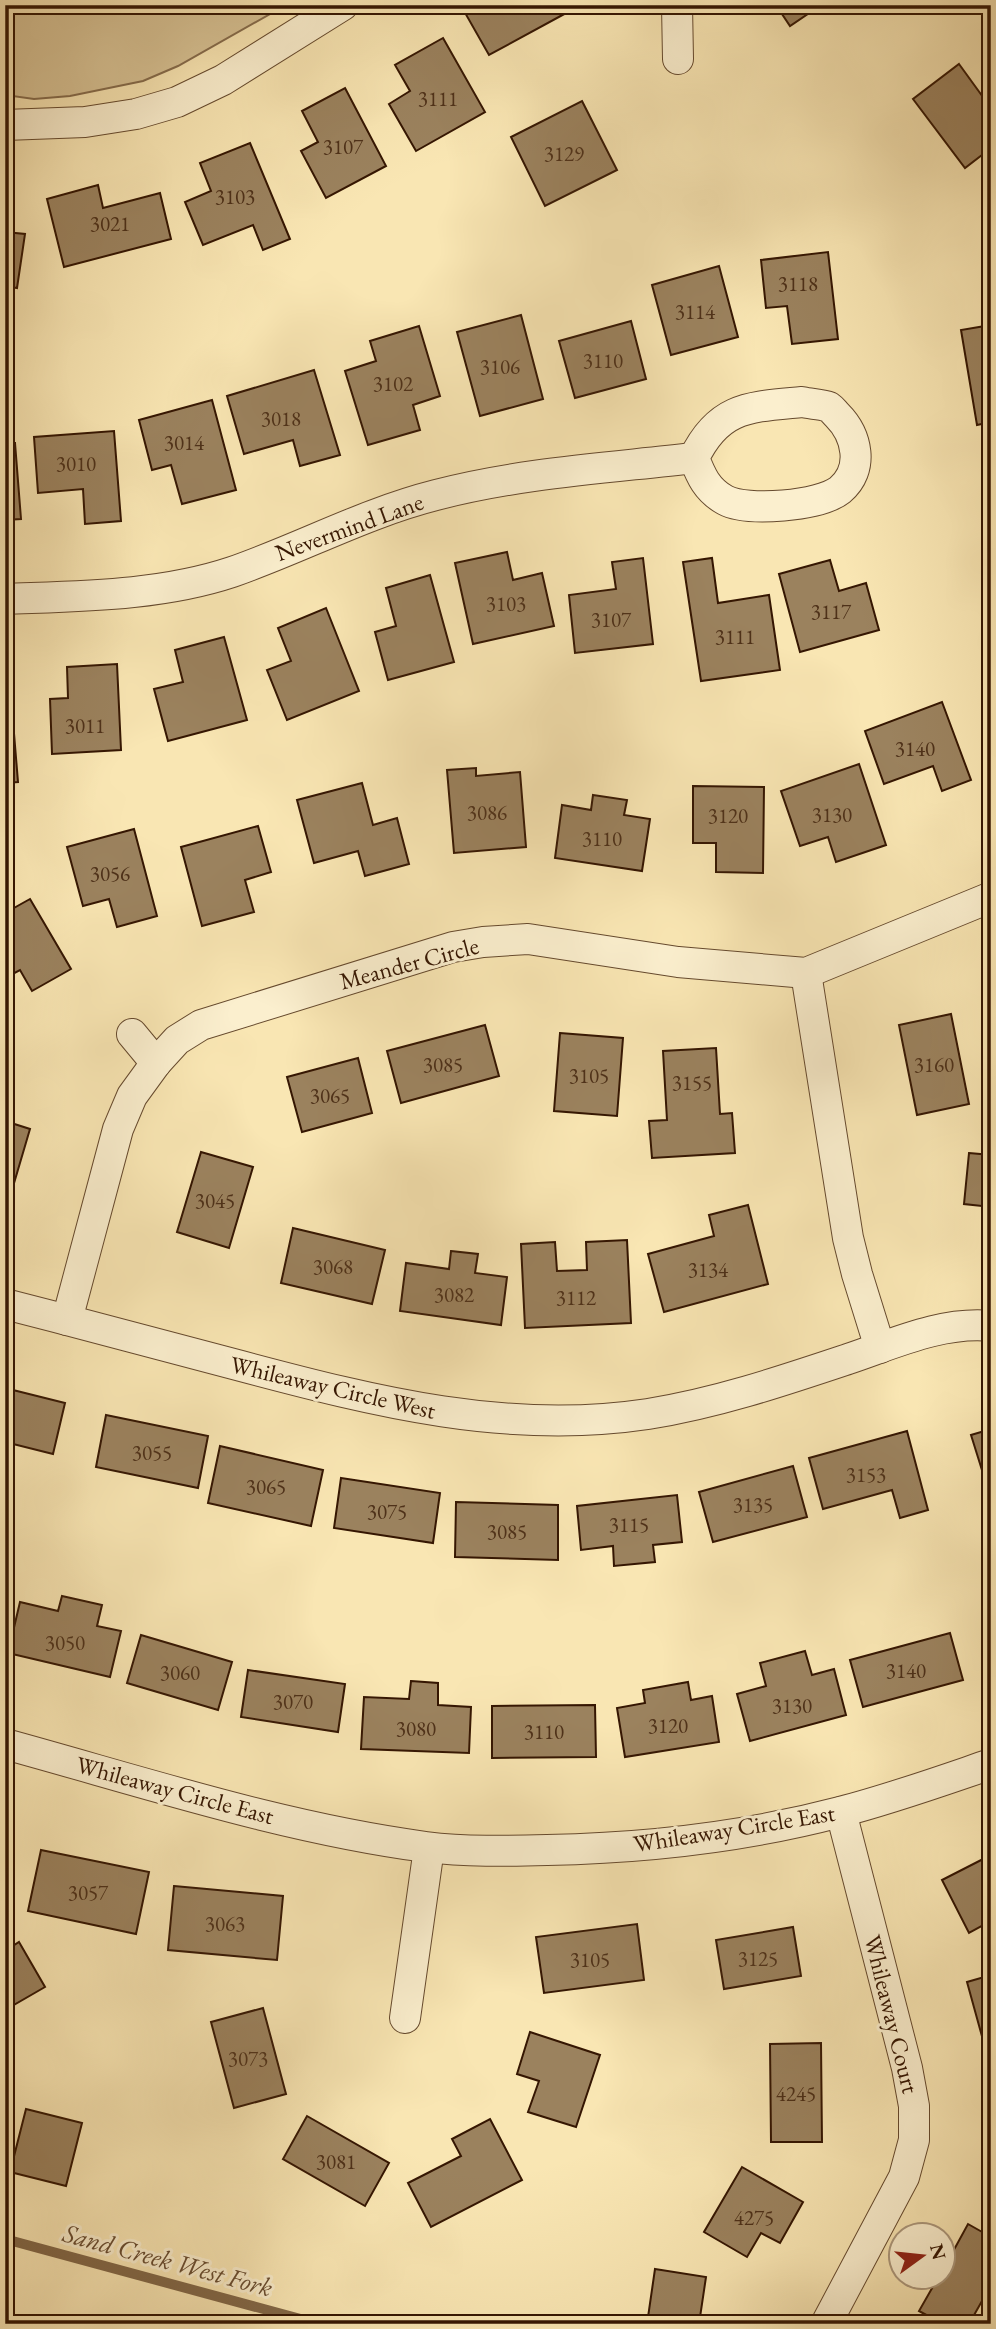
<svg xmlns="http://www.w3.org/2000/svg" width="996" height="2329" font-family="'EB Garamond',serif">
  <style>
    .green { fill: #d8c395; stroke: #866c4c; stroke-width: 2 }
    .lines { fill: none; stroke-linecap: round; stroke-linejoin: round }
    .stream { stroke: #826848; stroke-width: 10 }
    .building { fill: #9b825e; stroke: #351602; stroke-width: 2 }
    .street-casing { stroke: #664a2e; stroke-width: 32 }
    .street { stroke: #fbefce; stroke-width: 30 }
    .labels { text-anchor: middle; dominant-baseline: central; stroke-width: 6; stroke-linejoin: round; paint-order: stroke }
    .number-label { font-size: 21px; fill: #4e3119 }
    .street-label { font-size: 24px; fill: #351602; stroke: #fbefce }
    .water-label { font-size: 26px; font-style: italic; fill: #694d31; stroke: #fbefce }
  </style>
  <rect width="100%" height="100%" fill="#f9e6b3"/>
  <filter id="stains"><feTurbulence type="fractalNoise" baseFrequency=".00286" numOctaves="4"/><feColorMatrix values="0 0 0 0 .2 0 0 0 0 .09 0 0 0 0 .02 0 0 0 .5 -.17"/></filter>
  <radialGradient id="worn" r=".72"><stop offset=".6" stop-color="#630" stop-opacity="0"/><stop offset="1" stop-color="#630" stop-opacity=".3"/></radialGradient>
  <polygon class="green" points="5,5 286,5 178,66 143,81 70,96 34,99 5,95"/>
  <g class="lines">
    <polyline class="stream" points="5,2239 319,2324"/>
  </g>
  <g class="building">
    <polygon points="475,5 564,5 568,12 489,55 464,11"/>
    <polygon points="776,5 821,5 790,26"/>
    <polygon points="443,38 485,112 416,151 389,104 410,91 395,65"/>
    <polygon points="959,64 988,104 991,101 991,148 965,168 913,99"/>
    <polygon points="345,88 386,166 326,198 301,151 318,142 302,111"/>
    <polygon points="582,101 617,170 545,206 511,137"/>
    <polygon points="250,143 290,239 263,250 253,225 203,245 185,202 211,191 200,163"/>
    <polygon points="98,185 103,208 160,193 171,239 64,267 47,199"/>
    <polygon points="5,232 25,234 17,288 5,286"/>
    <polygon points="828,252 838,339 792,344 787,306 766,308 761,260"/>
    <polygon points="719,266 738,337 671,355 652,285"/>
    <polygon points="521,315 543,399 480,416 457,332"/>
    <polygon points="631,321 646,379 575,398 559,341"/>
    <polygon points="991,325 991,422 977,425 961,330"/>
    <polygon points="419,326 440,396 413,405 420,430 368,445 345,371 376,361 370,341"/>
    <polygon points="314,370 340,455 300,466 293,440 244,454 227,396"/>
    <polygon points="212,400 236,490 182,504 171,465 152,470 139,420"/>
    <polygon points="114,431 121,521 85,524 83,489 38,493 34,437"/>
    <polygon points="5,443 15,443 21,519 5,520"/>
    <polygon points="507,552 513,580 542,573 554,626 473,644 455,563"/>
    <polygon points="643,558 653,644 575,653 569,595 616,589 612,562"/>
    <polygon points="712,558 718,603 769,595 780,670 701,681 683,562"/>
    <polygon points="830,560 839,591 866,583 879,630 800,652 779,574"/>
    <polygon points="430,575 454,662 388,680 375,632 396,626 386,588"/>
    <polygon points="326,608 359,691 287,720 267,670 291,661 278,628"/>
    <polygon points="224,637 247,720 168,741 154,689 183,682 175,650"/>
    <polygon points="117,664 121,750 52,754 50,699 68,698 67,667"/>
    <polygon points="942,702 971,780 942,791 933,766 884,784 865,731"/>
    <polygon points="5,709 12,709 18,782 5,783"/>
    <polygon points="859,764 886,845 836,862 828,837 800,846 781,791"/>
    <polygon points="476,768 476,776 520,772 526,847 454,853 447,770"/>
    <polygon points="362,783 373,825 397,818 409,864 365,876 358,851 314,863 297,800"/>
    <polygon points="693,786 764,787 763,873 716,872 716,843 693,843"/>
    <polygon points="593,795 627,800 624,815 650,819 642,871 555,858 562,805 591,810"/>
    <polygon points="258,826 271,872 245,880 254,912 202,926 181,847"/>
    <polygon points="134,829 157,916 117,927 109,899 83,906 67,847"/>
    <polygon points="30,899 71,969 32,991 20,970 5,978 5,913"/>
    <polygon points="951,1014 969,1104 917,1115 899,1025"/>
    <polygon points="485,1025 499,1076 401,1103 387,1051"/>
    <polygon points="560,1033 623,1038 617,1116 554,1111"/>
    <polygon points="716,1048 720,1114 732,1113 735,1153 652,1158 649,1121 667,1120 663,1051"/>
    <polygon points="358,1058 372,1113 302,1132 287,1077"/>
    <polygon points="5,1121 30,1129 7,1207 5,1207"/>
    <polygon points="201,1152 253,1167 229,1248 177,1232"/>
    <polygon points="969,1153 991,1155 991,1207 964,1204"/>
    <polygon points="748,1205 768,1284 664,1312 648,1254 714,1236 709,1215"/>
    <polygon points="293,1228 385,1250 372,1304 281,1283"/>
    <polygon points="627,1240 631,1323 525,1328 521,1244 555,1242 557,1271 587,1270 586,1242"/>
    <polygon points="451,1251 478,1254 475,1273 507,1277 501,1325 400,1311 406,1263 449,1269"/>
    <polygon points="5,1388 65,1403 53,1454 5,1442"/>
    <polygon points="106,1415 208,1436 198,1488 96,1467"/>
    <polygon points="991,1429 991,1499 971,1435"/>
    <polygon points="907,1431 928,1510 900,1518 892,1490 823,1509 809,1458"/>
    <polygon points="220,1446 323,1470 311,1526 208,1503"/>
    <polygon points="793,1466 807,1517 713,1542 699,1492"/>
    <polygon points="341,1478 440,1493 433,1543 334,1528"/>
    <polygon points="677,1495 682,1542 653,1545 655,1562 614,1566 613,1546 581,1550 577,1506"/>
    <polygon points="456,1502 558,1505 558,1560 455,1557"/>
    <polygon points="62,1596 102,1605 97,1626 121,1631 110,1677 8,1653 20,1602 58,1611"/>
    <polygon points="950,1633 963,1680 863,1707 850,1660"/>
    <polygon points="141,1635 232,1662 218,1710 127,1683"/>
    <polygon points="805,1651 812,1675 834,1669 846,1715 750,1741 737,1694 766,1686 760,1663"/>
    <polygon points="248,1670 345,1684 338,1732 241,1717"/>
    <polygon points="411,1681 438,1683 438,1705 471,1707 469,1753 361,1749 364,1697 409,1699"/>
    <polygon points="688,1682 691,1700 712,1696 719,1742 625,1757 617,1708 645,1703 643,1690"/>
    <polygon points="595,1705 596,1757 492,1758 492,1706"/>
    <polygon points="41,1850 149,1872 136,1934 28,1911"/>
    <polygon points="991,1855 991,1921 969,1933 942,1880"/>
    <polygon points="174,1886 283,1896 277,1960 168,1950"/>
    <polygon points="637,1924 644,1980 544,1993 536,1937"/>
    <polygon points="793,1927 801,1976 724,1989 716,1940"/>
    <polygon points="19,1942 45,1987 5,2010 5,1951"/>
    <polygon points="991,1975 991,2069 967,1982"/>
    <polygon points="263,2008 286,2094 234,2108 211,2022"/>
    <polygon points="530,2032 600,2055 576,2127 528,2112 539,2081 517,2074"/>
    <polygon points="821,2043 822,2142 771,2142 770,2044"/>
    <polygon points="26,2109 82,2123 66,2186 10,2172"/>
    <polygon points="307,2116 389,2163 365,2206 283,2159"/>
    <polygon points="490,2119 522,2180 431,2227 408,2183 461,2156 452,2139"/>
    <polygon points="742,2167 803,2202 780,2243 761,2233 747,2257 704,2232"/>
    <polygon points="968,2224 991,2237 991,2285 969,2324 943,2324 919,2311 939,2276 944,2276 944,2268"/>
    <polygon points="655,2269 706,2277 699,2324 647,2324"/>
  </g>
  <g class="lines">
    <g class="street-casing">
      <g id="street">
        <polyline points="677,5 678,59"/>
        <polyline points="5,125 85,122 136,114 177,102 223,80 343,5"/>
        <path d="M802,402c8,2 20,2 27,5 3,2 5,5 8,8 20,20 28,54 3,75 -20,16 -93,22 -115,10 -18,-10 -24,-24 -31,-42 25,-52 56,-51 108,-56z"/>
        <path d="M5,599c75,-3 155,-3 227,-27 69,-24 133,-59 204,-77 84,-22 172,-27 258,-37"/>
        <polyline points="806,973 848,1238 857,1274 880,1348"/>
        <polyline points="132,1034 156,1063"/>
        <path d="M5,1304c79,20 158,41 236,62 135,36 267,69 407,48 69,-11 134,-33 200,-55 45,-15 94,-38 143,-33"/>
        <polyline points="67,1320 118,1129 132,1096 156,1063 177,1040 201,1025 453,947 483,942 528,939 678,962 806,973 989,898"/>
        <path d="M5,1744c139,38 278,84 421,103 39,5 81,4 121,3 98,-2 198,-13 293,-38 51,-13 101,-31 151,-48"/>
        <polyline points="405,2018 429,1848"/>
        <polyline points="826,2324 904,2177 914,2140 914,2106 907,2068 841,1812"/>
      </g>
    </g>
    <use href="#street" class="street"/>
  </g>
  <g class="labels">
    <g class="number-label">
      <text x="438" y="98">3111</text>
      <text x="343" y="146">3107</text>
      <text x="564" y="153">3129</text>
      <text x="235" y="196">3103</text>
      <text x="110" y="223">3021</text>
      <text x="798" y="283">3118</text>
      <text x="695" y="311">3114</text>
      <text x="603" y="360">3110</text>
      <text x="500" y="366">3106</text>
      <text x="393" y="383">3102</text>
      <text x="281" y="418">3018</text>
      <text x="184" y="442">3014</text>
      <text x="76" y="463">3010</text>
      <text x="506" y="603">3103</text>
      <text x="831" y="611">3117</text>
      <text x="611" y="619">3107</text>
      <text x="735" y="636">3111</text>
      <text x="85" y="725">3011</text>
      <text x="915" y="748">3140</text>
      <text x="487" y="812">3086</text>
      <text x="832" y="814">3130</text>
      <text x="728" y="815">3120</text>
      <text x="602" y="838">3110</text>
      <text x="110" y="873">3056</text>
      <text x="443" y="1064">3085</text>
      <text x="934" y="1064">3160</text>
      <text x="589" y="1075">3105</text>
      <text x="692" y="1082">3155</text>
      <text x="330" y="1095">3065</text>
      <text x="215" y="1200">3045</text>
      <text x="333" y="1266">3068</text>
      <text x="708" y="1269">3134</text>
      <text x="454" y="1294">3082</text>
      <text x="576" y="1297">3112</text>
      <text x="152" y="1452">3055</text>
      <text x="866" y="1474">3153</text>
      <text x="266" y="1486">3065</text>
      <text x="753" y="1504">3135</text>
      <text x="387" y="1511">3075</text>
      <text x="629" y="1524">3115</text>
      <text x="507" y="1531">3085</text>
      <text x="65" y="1642">3050</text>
      <text x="906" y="1670">3140</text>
      <text x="180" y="1672">3060</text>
      <text x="293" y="1701">3070</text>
      <text x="792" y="1705">3130</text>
      <text x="668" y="1725">3120</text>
      <text x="416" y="1728">3080</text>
      <text x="544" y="1731">3110</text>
      <text x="88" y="1892">3057</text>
      <text x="225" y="1923">3063</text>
      <text x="758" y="1958">3125</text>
      <text x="590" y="1959">3105</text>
      <text x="248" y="2058">3073</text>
      <text x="796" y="2093">4245</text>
      <text x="336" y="2161">3081</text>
      <text x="754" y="2217">4275</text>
    </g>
    <g class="street-label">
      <text transform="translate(349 527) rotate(-20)">Nevermind Lane</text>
      <text transform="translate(409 963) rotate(-15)">Meander Circle</text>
      <text transform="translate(333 1387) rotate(13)">Whileaway Circle West</text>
      <text transform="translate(175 1790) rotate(15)">Whileaway Circle East</text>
      <text transform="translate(734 1828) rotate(-9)">Whileaway Circle East</text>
      <text transform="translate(892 2014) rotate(76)">Whileaway Court</text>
    </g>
    <g class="water-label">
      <text transform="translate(168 2260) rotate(15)">Sand Creek West Fork</text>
    </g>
  </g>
  <rect width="996" height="2329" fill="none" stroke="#f9e6b3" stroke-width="28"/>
  <rect x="7" y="7" width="982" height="2315" fill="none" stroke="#351602" stroke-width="3.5"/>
  <rect x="14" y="14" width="968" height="2301" fill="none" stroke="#351602" stroke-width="2"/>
  <g transform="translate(922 2256) rotate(75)"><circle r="33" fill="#fbefce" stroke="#ac987c" stroke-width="2"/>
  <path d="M0-5L12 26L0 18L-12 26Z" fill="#8f2418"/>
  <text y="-10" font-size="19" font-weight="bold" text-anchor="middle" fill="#351602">N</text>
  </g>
  <rect width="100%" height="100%" filter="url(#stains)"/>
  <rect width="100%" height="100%" fill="url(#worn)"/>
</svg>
